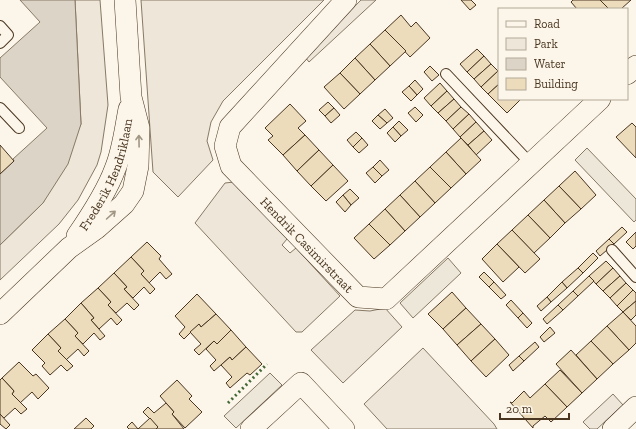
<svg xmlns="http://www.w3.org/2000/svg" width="636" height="429" font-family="'Zilla Slab',serif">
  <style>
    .green { fill: #ede6d9; stroke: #887966 }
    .parking { fill: #ede7d9; stroke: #887966 }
    .water { fill: #dcd4c6; stroke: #887966 }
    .building { fill: #ecdcbc; stroke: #4a3520 }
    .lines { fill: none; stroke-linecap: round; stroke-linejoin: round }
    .lane-casing { stroke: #4a3520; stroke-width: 12 }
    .street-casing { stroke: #4a3520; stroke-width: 22 }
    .lane { stroke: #fbf6e9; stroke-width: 10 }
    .street { stroke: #fbf6e9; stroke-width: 21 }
    .hedge { stroke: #436837; stroke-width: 3; stroke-dasharray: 2 3; stroke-linecap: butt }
    .oneway { stroke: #a29684 }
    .labels { text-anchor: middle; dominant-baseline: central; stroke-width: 3; stroke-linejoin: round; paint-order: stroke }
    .street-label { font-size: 13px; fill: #4a3520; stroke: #fbf6e9 }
  </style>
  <rect width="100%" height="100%" fill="#fbf6e9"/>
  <g class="green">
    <polygon points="75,0 100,0 108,105 101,152 97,165 78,200 59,224 0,280 0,245 43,203 81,124"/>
    <polygon points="141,0 324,0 223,101 211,122 207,141 213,160 178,197 153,172"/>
    <polygon points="361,0 376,0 309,62 305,57"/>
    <polygon points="234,182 287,239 282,245 290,253 296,248 340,296 302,332 296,332 195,223 225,183"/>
    <polygon points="385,308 402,327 343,383 311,350 355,310 370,311"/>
    <polygon points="423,348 494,424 497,429 387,429 364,404"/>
    <polygon points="613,394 623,405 597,429 590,429 583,422"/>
  </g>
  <g class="parking">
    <polygon points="587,148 636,199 636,220 634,222 575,160"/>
    <polygon points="448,258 461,273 413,318 400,303"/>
    <polygon points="270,373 282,385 236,428 224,416"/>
  </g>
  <polygon class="water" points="20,0 75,0 81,124 68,164 43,203 0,245 0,174 14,161 13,159 47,128 0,77 0,58 40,22"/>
  <g class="building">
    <polygon points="461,0 471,0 476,5 470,10"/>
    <polygon points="573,0 600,0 609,9 577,9 571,2"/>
    <polygon points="600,0 631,0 621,9 609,9"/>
    <polygon points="401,15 411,27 416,22 430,38 410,57 385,30"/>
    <polygon points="385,30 406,51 390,66 370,44"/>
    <polygon points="370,44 390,66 375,80 355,58"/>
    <polygon points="477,49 484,56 467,72 460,64"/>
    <polygon points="484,56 491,64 474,79 467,72"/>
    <polygon points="355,58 375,80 360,94 340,73"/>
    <polygon points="491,64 498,71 481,87 474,79"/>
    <polygon points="430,66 439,75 432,81 424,72"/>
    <polygon points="498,71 499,72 499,84 488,94 481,87"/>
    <polygon points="340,73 360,94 344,109 324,87"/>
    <polygon points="415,80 423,89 417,95 409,86"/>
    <polygon points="440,83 447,91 431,106 424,98"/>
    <polygon points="499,84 499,99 521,99 507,113 488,94"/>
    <polygon points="409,86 417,95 411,101 402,92"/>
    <polygon points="447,91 454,99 438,113 431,106"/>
    <polygon points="454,99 461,107 446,121 438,113"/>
    <polygon points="328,102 334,108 325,116 319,110"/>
    <polygon points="290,104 306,121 298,128 305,135 283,155 268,140 273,136 265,128"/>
    <polygon points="415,107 423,115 416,122 408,113"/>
    <polygon points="461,107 469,114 453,129 446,121"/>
    <polygon points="334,108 340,115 331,123 325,116"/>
    <polygon points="385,109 393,118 387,123 378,115"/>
    <polygon points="469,114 476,122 460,137 453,129"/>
    <polygon points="378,115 387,123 380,129 372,121"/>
    <polygon points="399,121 408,130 401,136 393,127"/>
    <polygon points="476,122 484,131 468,145 460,137"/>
    <polygon points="632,123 636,127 636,158 616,137"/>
    <polygon points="393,127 401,136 395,142 387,133"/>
    <polygon points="484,131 492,140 476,155 468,145"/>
    <polygon points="356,132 362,138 353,147 347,140"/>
    <polygon points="305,135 319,150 297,171 283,155"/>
    <polygon points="362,138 368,145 359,153 353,147"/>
    <polygon points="461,138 481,160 466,174 446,152"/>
    <polygon points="0,145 14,161 0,174"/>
    <polygon points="319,150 333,165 311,186 297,171"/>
    <polygon points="446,152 466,174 451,188 430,167"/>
    <polygon points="380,160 389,170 382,176 373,167"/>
    <polygon points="333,165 348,181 326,201 311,186"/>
    <polygon points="373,167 382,176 375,183 366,173"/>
    <polygon points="430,167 451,188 435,203 415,181"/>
    <polygon points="575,171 596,195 581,209 559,186"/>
    <polygon points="415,181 435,203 420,217 400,195"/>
    <polygon points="559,186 581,209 565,223 544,200"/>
    <polygon points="350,189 359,198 351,205 343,195"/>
    <polygon points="343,195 351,205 345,212 336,202"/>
    <polygon points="400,195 420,217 405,231 385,209"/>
    <polygon points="544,200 565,223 550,238 528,215"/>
    <polygon points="385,209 405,231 390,245 369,224"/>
    <polygon points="528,215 550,238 534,253 512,230"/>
    <polygon points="369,224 390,245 374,259 354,238"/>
    <polygon points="622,227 627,232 614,244 609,239"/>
    <polygon points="512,230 540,259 525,273 497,244"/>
    <polygon points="636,232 636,246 633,249 626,242"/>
    <polygon points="609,239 614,244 600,256 596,251"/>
    <polygon points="147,242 161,256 159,259 172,274 166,279 160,272 149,283 141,274 144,271 131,257"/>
    <polygon points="497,244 519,267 503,282 482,259"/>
    <polygon points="593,253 598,258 583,273 578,268"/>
    <polygon points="131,257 144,271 141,274 155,289 150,294 144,287 133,298 124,289 127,287 114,273"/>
    <polygon points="606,261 613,268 596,284 589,276"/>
    <polygon points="578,268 583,273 567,288 562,282"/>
    <polygon points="613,268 620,276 603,291 596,284"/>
    <polygon points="484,272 494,282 489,287 479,277"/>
    <polygon points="114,273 127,287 124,289 139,305 134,310 127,303 116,313 108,305 111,302 98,288"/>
    <polygon points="589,276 594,281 578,296 573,291"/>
    <polygon points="620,276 626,283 610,298 603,291"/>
    <polygon points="494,282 506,295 501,299 489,287"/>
    <polygon points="562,282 567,288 551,302 547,297"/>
    <polygon points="626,283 633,290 617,306 610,298"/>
    <polygon points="98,288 111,302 108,305 122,320 117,325 111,318 99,329 91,320 94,318 81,303"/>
    <polygon points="633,290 636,293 636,301 623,312 617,306"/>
    <polygon points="573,291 578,296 563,310 558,305"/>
    <polygon points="452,292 466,308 443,329 428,314"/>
    <polygon points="197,294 216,314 201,327 199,324 184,339 179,334 185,327 175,316"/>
    <polygon points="547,297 551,302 541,311 537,306"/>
    <polygon points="511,300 523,313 518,318 506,305"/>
    <polygon points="636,301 636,315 631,320 623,312"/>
    <polygon points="81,303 94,318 91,320 105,336 100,340 94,333 83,344 75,336 78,333 65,319"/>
    <polygon points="558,305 563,310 547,324 543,319"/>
    <polygon points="466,308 481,324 457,345 443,329"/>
    <polygon points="623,312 636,326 636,343 629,350 607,326"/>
    <polygon points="523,313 532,323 527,328 518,318"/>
    <polygon points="216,314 231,330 217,344 214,341 199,355 194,350 201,344 190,332 199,324 201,327"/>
    <polygon points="65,319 78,333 75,336 89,351 84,356 78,349 66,360 58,351 61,348 48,334"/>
    <polygon points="481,324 495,339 471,361 457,345"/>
    <polygon points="607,326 629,350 613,364 591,341"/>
    <polygon points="550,327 555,333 544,342 540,337"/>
    <polygon points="231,330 246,347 232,360 230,357 214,371 210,366 216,360 206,349 214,341 217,344"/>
    <polygon points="48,334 61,348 58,351 73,366 67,371 61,365 50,375 42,366 45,363 32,350"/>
    <polygon points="495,339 509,355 486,377 471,361"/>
    <polygon points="591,341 613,364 597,379 576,355"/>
    <polygon points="535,342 539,347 524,361 519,356"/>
    <polygon points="246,347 262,364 250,375 247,373 230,388 226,383 232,377 221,365 230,357 232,360"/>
    <polygon points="571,350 597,379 582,393 556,364"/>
    <polygon points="519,356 524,361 513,371 509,365"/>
    <polygon points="19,362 33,376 36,374 49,388 38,399 32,392 20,403 12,394 14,391 2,378"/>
    <polygon points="560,370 582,393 567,407 545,384"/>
    <polygon points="2,378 14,391 12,394 27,409 21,414 15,408 4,418 0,414 0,380"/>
    <polygon points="177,380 192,396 189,399 202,412 185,428 172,414 174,412 160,396"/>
    <polygon points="545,384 567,407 551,422 545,416 533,426 533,428 510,402 512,403 524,391 530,398"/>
    <polygon points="166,403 174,412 172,414 184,429 156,429 158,427 143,412 148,407 154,413"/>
    <polygon points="0,414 10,425 6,429 0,424"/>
    <polygon points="86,418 94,426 91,429 74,429"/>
    <polygon points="150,418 158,427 156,429 129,429 127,427 132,422 138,429"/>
  </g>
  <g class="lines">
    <g class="lane-casing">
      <g id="lane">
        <polyline points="0,26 8,35 0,43"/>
        <polyline points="446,74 531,164"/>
        <polyline points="0,108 19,128"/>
        <polyline points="612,250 636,277"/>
      </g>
    </g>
    <g class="street-casing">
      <g id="street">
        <path id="s1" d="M346,0l-116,127 -5,19 6,20 127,131 28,2 214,-200"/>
        <polyline points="627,74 636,66"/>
        <path id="s2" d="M77,236c13,-19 30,-45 38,-67 8,-19 10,-40 14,-60"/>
        <polyline points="0,314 69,248 97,228 124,204 133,191 138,166 139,128 131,97 125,0"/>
        <polyline points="251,429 301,383 344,429"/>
        <polyline points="613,429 636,407"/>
      </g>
    </g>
    <use href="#lane" class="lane"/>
    <use href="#street" class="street"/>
    <polyline class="hedge" points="228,403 267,364"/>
  </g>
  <defs><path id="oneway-shaft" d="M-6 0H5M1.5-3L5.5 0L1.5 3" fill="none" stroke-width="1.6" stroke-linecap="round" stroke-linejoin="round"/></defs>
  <g class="oneway">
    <use href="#oneway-shaft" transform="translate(139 141) rotate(-91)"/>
    <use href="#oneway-shaft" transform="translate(111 215) rotate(-42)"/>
  </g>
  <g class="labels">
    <g class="street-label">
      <text stroke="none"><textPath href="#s2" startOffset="69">Frederik Hendriklaan</textPath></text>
      <text stroke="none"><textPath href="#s1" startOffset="322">Hendrik Casimirstraat</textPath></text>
    </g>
  </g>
  <rect x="498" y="8" width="130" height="92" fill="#fbf6e9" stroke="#b4a999"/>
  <rect x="506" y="21" width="20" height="6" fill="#fbf6e9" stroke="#b4a999"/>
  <text x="534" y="28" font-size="12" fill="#4a3520">Road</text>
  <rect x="506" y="38" width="20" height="12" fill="#ede6d9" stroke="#b4a999"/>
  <text x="534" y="48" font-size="12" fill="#4a3520">Park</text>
  <rect x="506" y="58" width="20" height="12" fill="#dcd4c6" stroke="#b4a999"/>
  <text x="534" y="68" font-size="12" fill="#4a3520">Water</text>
  <rect x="506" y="78" width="20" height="12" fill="#ecdcbc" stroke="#b4a999"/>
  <text x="534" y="88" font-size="12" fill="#4a3520">Building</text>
  <path d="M500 413v6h69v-6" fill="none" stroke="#4a3520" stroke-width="2"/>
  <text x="506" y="413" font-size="12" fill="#4a3520" stroke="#fbf6e9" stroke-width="3" paint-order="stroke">20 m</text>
</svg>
